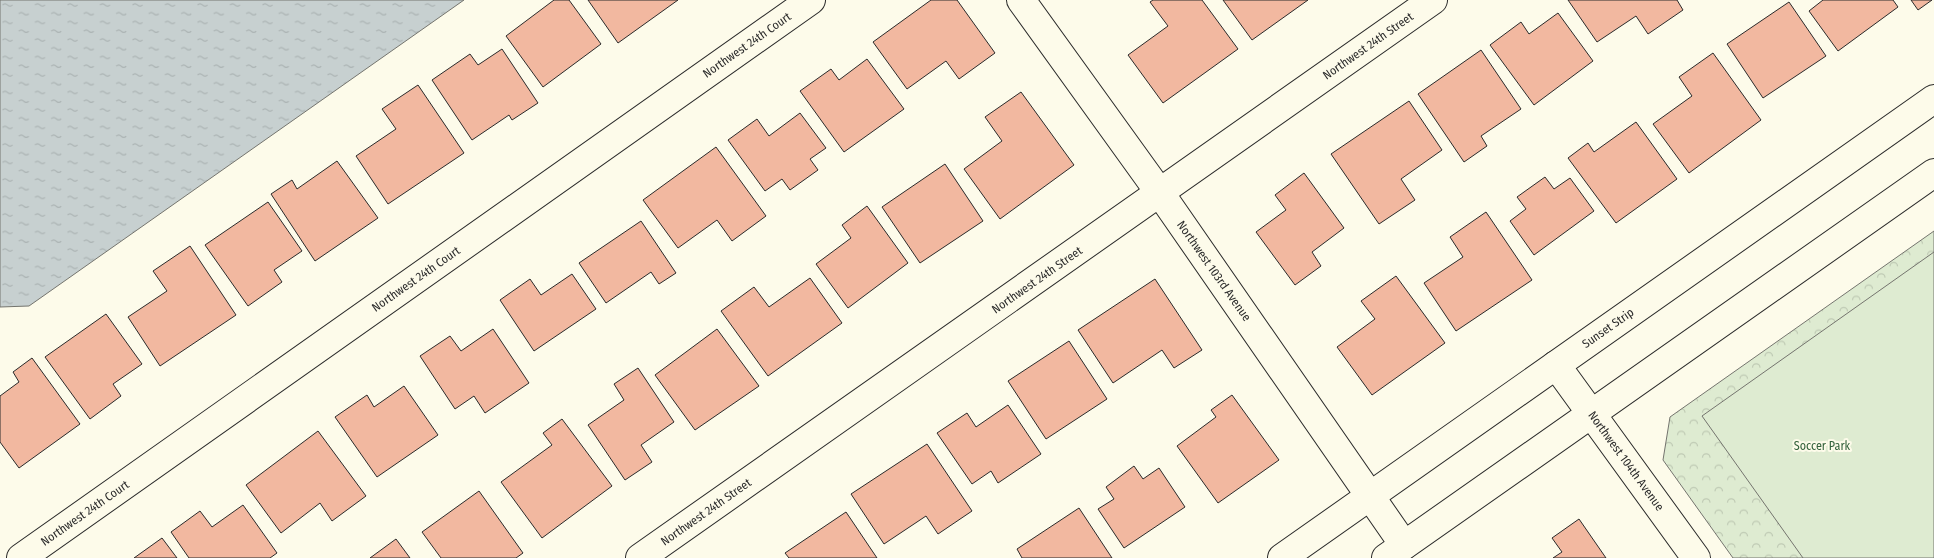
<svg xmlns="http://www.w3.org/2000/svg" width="1934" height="558" font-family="'Fira Sans Condensed',sans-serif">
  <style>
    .forest { fill: url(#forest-crowns); stroke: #74746e }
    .pitch { fill: #deebd1; stroke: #74746e }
    .water { fill: url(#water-ripples); stroke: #74746e }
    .building { fill: #f2b8a0; stroke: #2b2b2b }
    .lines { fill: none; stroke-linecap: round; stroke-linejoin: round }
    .minor-casing { stroke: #2b2b2b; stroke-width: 30 }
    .tertiary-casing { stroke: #2b2b2b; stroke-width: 30 }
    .minor { stroke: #fdfbea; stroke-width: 28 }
    .tertiary { stroke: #fdfbea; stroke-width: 28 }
    .labels { text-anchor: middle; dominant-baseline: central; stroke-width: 4; stroke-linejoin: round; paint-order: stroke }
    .street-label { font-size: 12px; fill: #2b2b2b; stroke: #fdfbea }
    .park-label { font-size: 12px; fill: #34623c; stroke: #fdfbea }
  </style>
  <defs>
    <pattern id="forest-crowns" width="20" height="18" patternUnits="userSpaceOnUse" patternTransform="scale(1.25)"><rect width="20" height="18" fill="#deebd1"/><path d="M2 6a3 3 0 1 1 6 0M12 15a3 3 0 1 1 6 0" fill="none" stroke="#bfcab4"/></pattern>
    <pattern id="water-ripples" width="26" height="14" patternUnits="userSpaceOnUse" patternTransform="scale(1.25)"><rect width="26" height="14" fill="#c7d0d0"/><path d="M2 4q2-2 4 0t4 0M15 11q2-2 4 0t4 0" fill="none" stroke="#abb3b3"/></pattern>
  </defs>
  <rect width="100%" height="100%" fill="#fdfbea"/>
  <polygon class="forest" points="1934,231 1934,558 1733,558 1663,460 1670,417"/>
  <polygon class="pitch" points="1934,252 1934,558 1803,558 1702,416"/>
  <polygon class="water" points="0,0 464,0 29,306 0,307"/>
  <g class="building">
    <polygon points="554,0 569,0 601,44 543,87 506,36"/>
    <polygon points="588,0 678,0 618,43"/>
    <polygon points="931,0 957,0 995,53 959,79 946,61 907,89 873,42"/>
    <polygon points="1153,0 1202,0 1238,49 1163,103 1128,55 1168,26 1150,2"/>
    <polygon points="1223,0 1308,0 1252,40"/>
    <polygon points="1568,0 1677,0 1683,10 1648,34 1636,16 1597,42"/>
    <polygon points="1823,0 1893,0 1898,7 1838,51 1809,11"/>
    <polygon points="1911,0 1932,0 1918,10"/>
    <polygon points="1789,2 1826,56 1763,98 1727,44"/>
    <polygon points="1558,13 1593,61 1534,105 1490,45 1521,22 1529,34"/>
    <polygon points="502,49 538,103 512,120 509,115 472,140 432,80 470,54 478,65"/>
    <polygon points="1481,50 1521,109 1481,136 1487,146 1464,162 1418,94"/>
    <polygon points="1713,53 1761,120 1689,173 1653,124 1692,96 1679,77"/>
    <polygon points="867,59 904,109 844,152 800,91 831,69 839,80"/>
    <polygon points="418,85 464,153 388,204 356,156 396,129 382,109"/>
    <polygon points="1021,92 1074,165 1000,219 964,169 1002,141 985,117"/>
    <polygon points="1409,101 1442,150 1401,179 1415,200 1379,224 1331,154"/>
    <polygon points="800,113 826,148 810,159 818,170 790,190 782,179 765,191 728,140 757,119 769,136"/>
    <polygon points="1636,122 1677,179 1616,223 1568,158 1588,143 1594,152"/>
    <polygon points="716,147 766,216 732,241 717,220 678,248 643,200"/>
    <polygon points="337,161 378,218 315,261 271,194 292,180 297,189"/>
    <polygon points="945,164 983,221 920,263 882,207"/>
    <polygon points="1304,173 1344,228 1312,252 1321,266 1295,285 1256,232 1286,210 1275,195"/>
    <polygon points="1545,177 1554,189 1570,178 1594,211 1534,255 1510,221 1526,209 1517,197"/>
    <polygon points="268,202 302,251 274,270 282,282 248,306 205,245"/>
    <polygon points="867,206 908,263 848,308 816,264 851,238 842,225"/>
    <polygon points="1486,212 1532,280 1456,331 1424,283 1463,257 1450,237"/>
    <polygon points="641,221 676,273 659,284 651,272 606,303 579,263"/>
    <polygon points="190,246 236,315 160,366 128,317 167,291 153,271"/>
    <polygon points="572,274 596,309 534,351 500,300 530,279 541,295"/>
    <polygon points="1396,276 1445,343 1372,395 1337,347 1375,319 1361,301"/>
    <polygon points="810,278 842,323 768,376 721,311 754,287 769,307"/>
    <polygon points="1155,279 1202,350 1174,368 1162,350 1113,383 1078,330"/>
    <polygon points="106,314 142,364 113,384 121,396 90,419 45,357"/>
    <polygon points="493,329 529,383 485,413 474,396 455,409 420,356 450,336 461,351"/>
    <polygon points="717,329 759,386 695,430 655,375"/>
    <polygon points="1069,341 1107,399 1046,439 1008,381"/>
    <polygon points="32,358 80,424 19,468 0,442 0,396 19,382 13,372"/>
    <polygon points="638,368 674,422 641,445 652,462 625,480 588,425 624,400 614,384"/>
    <polygon points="404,386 438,435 377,477 335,417 367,395 374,407"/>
    <polygon points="1232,395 1279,460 1218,503 1177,446 1216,417 1211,410"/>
    <polygon points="1008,405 1041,454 998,483 991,471 972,484 937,433 967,413 976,427"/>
    <polygon points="562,419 612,486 542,538 501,482 552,445 543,433"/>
    <polygon points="318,431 366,496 332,521 320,503 281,533 246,485"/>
    <polygon points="927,444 972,511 938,534 926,516 884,544 851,494"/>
    <polygon points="1134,466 1143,479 1159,468 1185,507 1124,548 1098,509 1114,499 1106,487"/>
    <polygon points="479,491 523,553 516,558 441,558 422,532"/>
    <polygon points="243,505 277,553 270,558 189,558 171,532 200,511 212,527"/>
    <polygon points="1079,508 1112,558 1022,558 1017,549"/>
    <polygon points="846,512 877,558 789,558 785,553"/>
    <polygon points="1579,519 1606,558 1553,558 1562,552 1552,538"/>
    <polygon points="162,538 177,558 134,558"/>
    <polygon points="396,539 410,558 370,558"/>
  </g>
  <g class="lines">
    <g class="minor-casing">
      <g id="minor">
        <polyline points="1021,0 1160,193 1404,545"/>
        <polyline points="1556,365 1696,558"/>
        <polyline points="21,558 811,0"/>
        <polyline points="640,558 1433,0"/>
      </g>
    </g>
    <g class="tertiary-casing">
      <g id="tertiary">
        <polyline points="1282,558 1934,99"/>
        <polyline points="1386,558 1934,173"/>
      </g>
    </g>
    <use href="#minor" class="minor"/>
    <use href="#tertiary" class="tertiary"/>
  </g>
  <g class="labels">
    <g class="street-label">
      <text transform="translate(747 45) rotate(-35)">Northwest 24th Court</text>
      <text transform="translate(1368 46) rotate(-35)">Northwest 24th Street</text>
      <text transform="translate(1214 271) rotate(55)">Northwest 103rd Avenue</text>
      <text transform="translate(416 279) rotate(-35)">Northwest 24th Court</text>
      <text transform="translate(1037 280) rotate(-35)">Northwest 24th Street</text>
      <text transform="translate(1608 328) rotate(-35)">Sunset Strip</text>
      <text transform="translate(1626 461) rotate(54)">Northwest 104th Avenue</text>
      <text transform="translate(706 512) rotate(-35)">Northwest 24th Street</text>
      <text transform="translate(85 513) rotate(-35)">Northwest 24th Court</text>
    </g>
    <g class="park-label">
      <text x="1822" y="446">Soccer Park</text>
    </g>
  </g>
</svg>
